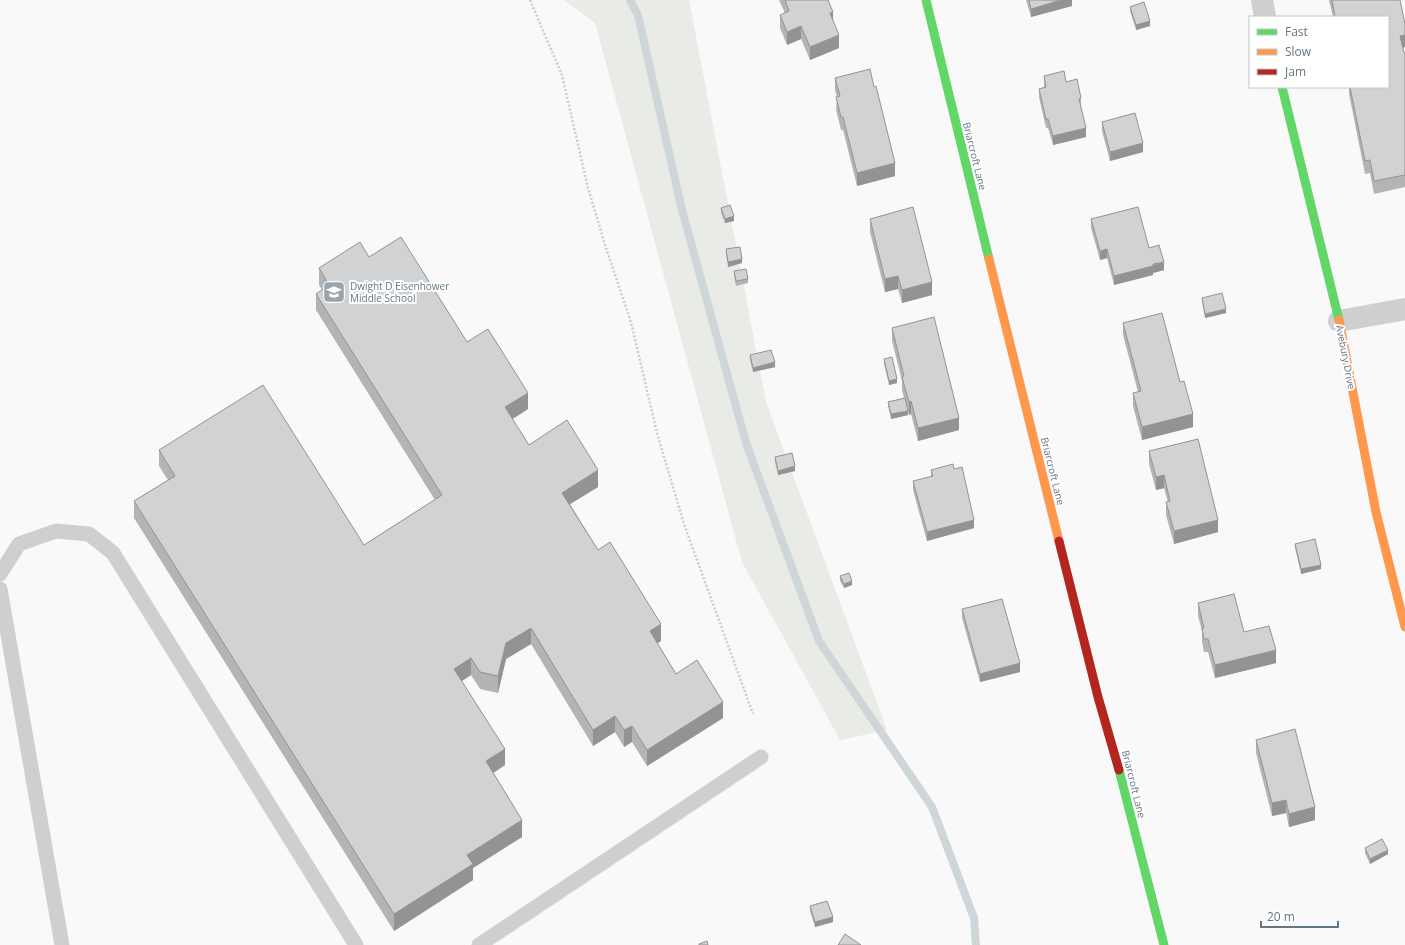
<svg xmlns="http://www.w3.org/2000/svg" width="1405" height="945" font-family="'Open Sans',sans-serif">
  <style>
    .green { fill: #e8ebe6 }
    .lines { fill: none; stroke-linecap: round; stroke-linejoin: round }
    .stream { stroke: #ced6d9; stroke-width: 8 }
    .path { stroke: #cbcccd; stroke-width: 2.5; stroke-dasharray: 2 2; stroke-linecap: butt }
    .lane { stroke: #cecfd0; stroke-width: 15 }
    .street { stroke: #cecfd0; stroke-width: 22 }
    .fast { stroke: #63d668; stroke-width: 9 }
    .slow { stroke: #ff974d; stroke-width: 9 }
    .jam { stroke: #b3261e; stroke-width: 9 }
    .wall { fill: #b3b5b5 }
    .shaded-wall { fill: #929394 }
    .building { fill: #d0d2d3; stroke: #929394 }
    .labels { text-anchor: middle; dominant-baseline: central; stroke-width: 4; stroke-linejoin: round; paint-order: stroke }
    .street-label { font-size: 10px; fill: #657683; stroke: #fff }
    .poi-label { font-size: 10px; fill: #657683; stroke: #fff; text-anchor: start }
  </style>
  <rect width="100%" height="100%" fill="#f9f9f9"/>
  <polygon class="green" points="564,0 689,0 766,402 887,730 840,740 742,562 595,23"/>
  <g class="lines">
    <polyline class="stream" points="630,0 638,15 681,206 746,443 819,641 932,807 974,918 976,945"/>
    <polyline class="path" points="530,0 562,75 588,188 606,248 631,322 657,433 684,524 753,714"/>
    <g class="lane">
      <polyline points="0,574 19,544 56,531 89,534 113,553 356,945"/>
      <polyline points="0,589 62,945"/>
      <polyline points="479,945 761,757"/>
    </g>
    <g class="street">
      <polyline points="1262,0 1265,17"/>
      <polyline points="1339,321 1405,309"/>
    </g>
    <g class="fast">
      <polyline points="926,0 989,259"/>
      <polyline points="1282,87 1339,320"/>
      <polyline points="1119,770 1164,945"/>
    </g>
    <g class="slow">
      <polyline points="989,259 1059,541"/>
      <polyline points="1339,320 1376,512 1405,627"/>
    </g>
    <polyline class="jam" points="1059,541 1098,697 1119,770"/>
  </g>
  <g class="wall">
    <polygon points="779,0 828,0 839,48 810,60 801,39 787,45 780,28 780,15 785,13"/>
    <polygon points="1026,0 1072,0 1072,6 1031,17"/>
    <polygon points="1329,0 1400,0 1403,48 1404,53 1405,53 1405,187 1374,194 1370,173 1365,174 1349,94 1349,87 1388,87 1388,17 1333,17"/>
    <polygon points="1130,7 1150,26 1136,30 1130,11"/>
    <polygon points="1044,76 1066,82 1081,98 1081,107 1086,137 1053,145 1048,128 1046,128 1039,97 1039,89 1044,87"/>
    <polygon points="835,78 895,176 857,186 843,130 841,130 836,110 837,97 835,90"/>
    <polygon points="1102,122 1143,152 1110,161 1102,131"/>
    <polygon points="721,208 734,221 725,223 721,213"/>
    <polygon points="870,219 932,295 902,303 898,289 885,292 870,232"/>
    <polygon points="1091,219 1149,248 1164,270 1153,273 1153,275 1114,285 1107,258 1100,260 1091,228"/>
    <polygon points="726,249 742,263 728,267 726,254"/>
    <polygon points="369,257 467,342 528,409 512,419 529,445 598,487 570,504 598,550 661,641 657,643 676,674 723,718 647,766 632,742 624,747 615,732 593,746 531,644 506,659 498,693 480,689 471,675 462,681 505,765 493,773 522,837 473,868 473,880 394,931 134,518 134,501 168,480 159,466 159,450 364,545 435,500 316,310 316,294 322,290 319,285 319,268"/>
    <polygon points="734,271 748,279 748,283 736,286 734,276"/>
    <polygon points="1202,298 1226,313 1205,318 1202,302"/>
    <polygon points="1123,323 1180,382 1193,427 1142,440 1133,406 1133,393 1138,392 1123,335"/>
    <polygon points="892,328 959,430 918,441 911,414 909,415 908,412 908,415 891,419 888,406 888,402 904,398 902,390 902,381 892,341"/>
    <polygon points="750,355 775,367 753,372 750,360"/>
    <polygon points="884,359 897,383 889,385 884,364"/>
    <polygon points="1149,451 1218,532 1174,544 1166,515 1166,502 1168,502 1164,488 1156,490 1149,464"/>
    <polygon points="775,457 795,471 778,475 775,462"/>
    <polygon points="954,469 974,528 927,541 913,490 913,481 931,477 931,470"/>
    <polygon points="1295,544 1321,569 1301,574 1295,548"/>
    <polygon points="840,576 852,585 844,588 840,581"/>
    <polygon points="1198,603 1244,632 1276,663 1215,678 1208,652 1204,652 1202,641 1202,631 1198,616"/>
    <polygon points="962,609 1020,672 980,682 962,618"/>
    <polygon points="1256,740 1315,820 1289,827 1286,813 1272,816 1256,753"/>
    <polygon points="1365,848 1388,854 1370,864 1365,853"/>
    <polygon points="810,906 833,922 815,927 810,911"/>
  </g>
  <g class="shaded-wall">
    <polygon points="1061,0 1072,0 1072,6 1031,17 1031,9"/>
    <polygon points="833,12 833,25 830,13"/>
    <polygon points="1150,21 1150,26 1136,30 1136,25"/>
    <polygon points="801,26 801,39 787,45 787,32"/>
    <polygon points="839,35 839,48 810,60 810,47"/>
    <polygon points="1405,35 1405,47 1400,49 1400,36"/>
    <polygon points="1086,128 1086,137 1053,145 1053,136"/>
    <polygon points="1143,143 1143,152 1110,161 1110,152"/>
    <polygon points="895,163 895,176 857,186 857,173"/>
    <polygon points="734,216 734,221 725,223 725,219"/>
    <polygon points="1107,249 1107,258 1100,260 1100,251"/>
    <polygon points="742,259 742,263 728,267 728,262"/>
    <polygon points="1164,262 1164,270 1153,273 1153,275 1114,285 1114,276"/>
    <polygon points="898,276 898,289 885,292 885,279"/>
    <polygon points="932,282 932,295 902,303 902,290"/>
    <polygon points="1226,309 1226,313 1205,318 1205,314"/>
    <polygon points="775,362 775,367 753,372 753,368"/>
    <polygon points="897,379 897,383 889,385 889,381"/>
    <polygon points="528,393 528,409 505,424 505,407"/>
    <polygon points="911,401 911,414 909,415 909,402"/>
    <polygon points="908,411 908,415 891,419 891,414"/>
    <polygon points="1193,414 1193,427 1142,440 1142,427"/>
    <polygon points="959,418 959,430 918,441 918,428"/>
    <polygon points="795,466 795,471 778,475 778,471"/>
    <polygon points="598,470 598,487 562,509 562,493"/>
    <polygon points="1164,475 1164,488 1156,490 1156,477"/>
    <polygon points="974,520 974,528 927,541 927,532"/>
    <polygon points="1218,520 1218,532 1174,544 1174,531"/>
    <polygon points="1321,565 1321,569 1301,574 1301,569"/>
    <polygon points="852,581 852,585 844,588 844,584"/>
    <polygon points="661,624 661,641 650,648 650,631"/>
    <polygon points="531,628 531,644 506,659 498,693 498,676 506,643"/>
    <polygon points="1276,650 1276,663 1215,678 1215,665"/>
    <polygon points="471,658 471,675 454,686 454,669"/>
    <polygon points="1020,663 1020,672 980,682 980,674"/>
    <polygon points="723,702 723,718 647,766 647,750"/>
    <polygon points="615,716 615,732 593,746 593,730"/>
    <polygon points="632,726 632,742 624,747 624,730"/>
    <polygon points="505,749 505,765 486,778 486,761"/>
    <polygon points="1286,800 1286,813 1272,816 1272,803"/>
    <polygon points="1315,807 1315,820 1289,827 1289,814"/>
    <polygon points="522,820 522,837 473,868 473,880 394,931 394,914 467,855"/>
    <polygon points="1388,850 1388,854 1370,864 1370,859"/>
    <polygon points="833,917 833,922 815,927 815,922"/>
  </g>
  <g class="building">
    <polygon points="785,0 828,0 833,12 830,13 839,35 810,47 801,26 787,32 780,15 789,11"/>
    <polygon points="1029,0 1061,0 1031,9"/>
    <polygon points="1332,0 1400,0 1405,24 1405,35 1400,36 1404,53 1405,53 1405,175 1374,181 1370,160 1365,161 1350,87 1388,87 1388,17 1335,17"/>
    <polygon points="1144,2 1150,21 1136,25 1130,7"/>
    <polygon points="870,69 874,87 876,86 895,163 857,173 843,117 841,117 836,97 840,96 835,78"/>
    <polygon points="1064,71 1066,82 1077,79 1081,98 1079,99 1086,128 1053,136 1048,119 1046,119 1039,89 1046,87 1044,76"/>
    <polygon points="1135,113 1143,143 1110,152 1102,122"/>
    <polygon points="730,205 734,216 725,219 721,208"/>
    <polygon points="913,207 932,282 902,290 898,276 885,279 870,219"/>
    <polygon points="1138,207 1149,248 1159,245 1164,262 1153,264 1153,266 1114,276 1107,249 1100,251 1091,219"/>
    <polygon points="401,237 467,342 488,329 528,393 505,407 529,445 567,420 598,470 562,493 598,550 610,542 661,624 650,631 676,674 697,660 723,702 647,750 632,726 624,730 615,716 593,730 531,628 506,643 498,676 480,672 471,658 454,669 505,749 486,761 522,820 467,855 473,864 394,914 134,501 175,476 159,450 263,385 364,545 442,495 316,294 329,285 319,268 360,242 369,257"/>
    <polygon points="740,247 742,259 728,262 726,249"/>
    <polygon points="746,269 748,279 736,281 734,271"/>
    <polygon points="1222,293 1226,309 1205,314 1202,298"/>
    <polygon points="1162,313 1180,382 1184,381 1193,414 1142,427 1133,393 1141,391 1123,323"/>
    <polygon points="934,317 959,418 918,428 911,401 909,402 902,377 904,376 892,328"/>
    <polygon points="771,350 775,362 753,368 750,355"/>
    <polygon points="892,357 897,379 889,381 884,359"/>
    <polygon points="905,398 908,411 891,414 888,402"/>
    <polygon points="1198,439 1218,520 1174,531 1166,502 1170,501 1164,475 1156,477 1149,451"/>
    <polygon points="792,453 795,466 778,471 775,457"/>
    <polygon points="953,464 954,469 962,467 974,520 927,532 913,481 933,476 931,470"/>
    <polygon points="1315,539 1321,565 1301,569 1295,544"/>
    <polygon points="849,573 852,581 844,584 840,576"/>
    <polygon points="1234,594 1244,632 1269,626 1276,650 1215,665 1208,639 1204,639 1202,628 1204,628 1198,603"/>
    <polygon points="1002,599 1020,663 980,674 962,609"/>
    <polygon points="1295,729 1315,807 1289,814 1286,800 1272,803 1256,740"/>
    <polygon points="1382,839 1388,850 1370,859 1365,848"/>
    <polygon points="827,901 833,917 815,922 810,906"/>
    <polygon points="845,934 861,945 838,945"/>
    <polygon points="707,941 708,945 699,945 699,944"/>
  </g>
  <defs>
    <g id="school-square" transform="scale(1.15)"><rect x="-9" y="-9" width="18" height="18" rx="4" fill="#99a4ac" stroke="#fff"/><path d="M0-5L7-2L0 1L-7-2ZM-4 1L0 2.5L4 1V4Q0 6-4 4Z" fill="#fff"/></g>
  </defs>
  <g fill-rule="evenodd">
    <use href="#school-square" x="334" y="292"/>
  </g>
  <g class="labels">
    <g class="street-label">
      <text transform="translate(975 156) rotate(76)">Briarcroft Lane</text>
      <text transform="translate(1346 357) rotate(79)">Avebury Drive</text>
      <text transform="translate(1053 471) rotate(76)">Briarcroft Lane</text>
      <text transform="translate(1134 784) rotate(76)">Briarcroft Lane</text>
    </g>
    <g class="poi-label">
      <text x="350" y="286">Dwight D Eisenhower<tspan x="350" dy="12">Middle School</tspan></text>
    </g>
  </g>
  <rect x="1249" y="16" width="140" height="72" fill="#ffffff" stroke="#c1c8cd"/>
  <rect x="1257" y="29" width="20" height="6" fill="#63d668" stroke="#c1c8cd"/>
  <text x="1285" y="36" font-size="12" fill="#657683">Fast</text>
  <rect x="1257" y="49" width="20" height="6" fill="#ff974d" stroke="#c1c8cd"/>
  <text x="1285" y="56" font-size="12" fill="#657683">Slow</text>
  <rect x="1257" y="69" width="20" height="6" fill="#b3261e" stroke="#c1c8cd"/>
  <text x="1285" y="76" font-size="12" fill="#657683">Jam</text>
  <path d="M1261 921v6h77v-6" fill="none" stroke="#657683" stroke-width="2"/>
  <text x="1267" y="921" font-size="12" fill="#657683" stroke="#ffffff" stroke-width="3" paint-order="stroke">20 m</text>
</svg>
